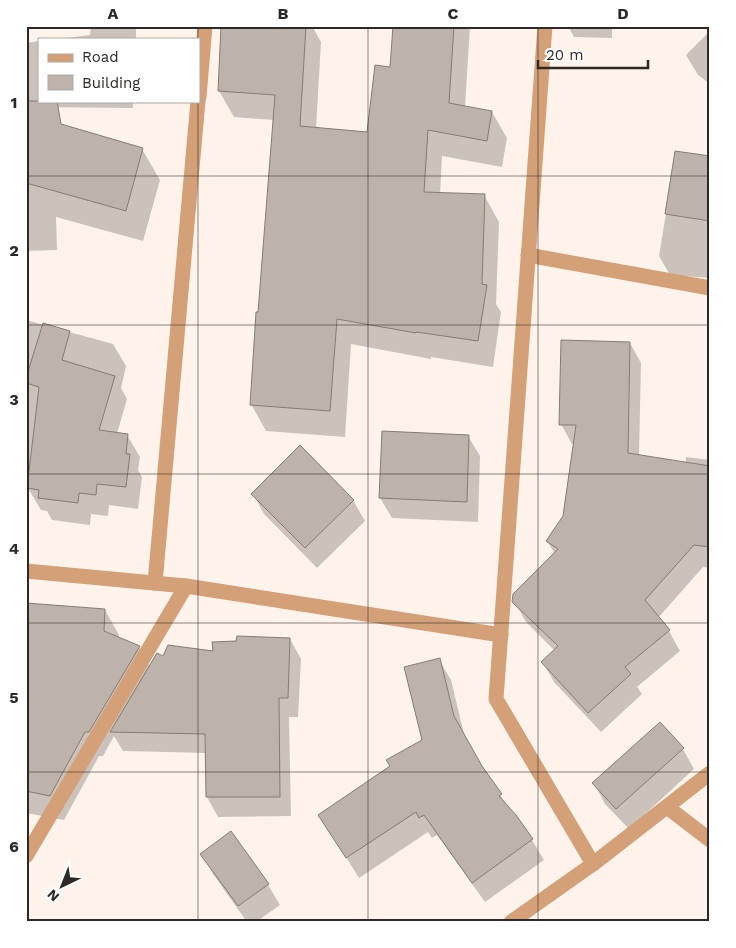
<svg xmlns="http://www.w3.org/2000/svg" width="736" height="948" font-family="'Work Sans',sans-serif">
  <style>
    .shadow { fill: #0003 }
    .building { fill: #beb3ab; stroke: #867c74 }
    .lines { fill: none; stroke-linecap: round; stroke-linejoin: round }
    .street { stroke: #d3a078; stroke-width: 15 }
    .grid { fill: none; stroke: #2d2926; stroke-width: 1; stroke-opacity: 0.55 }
    .neatline { fill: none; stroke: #2d2926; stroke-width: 2 }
    .grid-label { font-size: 16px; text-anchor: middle; font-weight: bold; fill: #2d2926 }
  </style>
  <rect width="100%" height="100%" fill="#fff3eb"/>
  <g class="shadow">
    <polygon points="91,26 136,26 136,39 59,39 90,35"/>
    <polygon points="223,26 312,26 321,42 316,129 368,133 391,68 394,26 470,26 465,107 492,112 507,138 502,167 442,156 440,194 484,195 499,222 496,304 501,312 493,367 431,357 431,359 351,344 345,437 266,431 251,404 274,120 234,117 219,91"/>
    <polygon points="568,26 612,26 612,38 574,37"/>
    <polygon points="710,31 710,84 698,75 686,55"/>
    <polygon points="39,41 39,101 133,101 133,108 26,107 26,43"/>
    <polygon points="26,116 142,149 160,180 143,241 56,217 57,250 26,251"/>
    <polygon points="676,152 710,158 710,278 670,275 659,256"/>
    <polygon points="26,320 113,344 126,366 121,388 127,399 117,434 127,435 140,457 138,470 142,477 138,509 109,505 108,516 91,514 90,525 52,520 47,511 41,510 28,488 31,465 26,464 26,382 30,369 26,368"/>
    <polygon points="630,343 641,363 639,456 686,463 686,457 710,460 710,568 703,567 658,618 669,631 680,651 637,687 642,694 601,732 554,682 543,662 555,651 526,622 514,601 555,554 547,541 564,517 575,444 572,444 561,424"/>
    <polygon points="468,436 480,456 478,522 392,518 380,498"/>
    <polygon points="253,494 353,500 365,521 317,568 264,514"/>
    <polygon points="26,604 105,610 119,635 119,639 139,647 150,667 163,657 214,653 290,639 301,659 298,717 289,717 291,816 218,817 207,797 207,753 123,751 114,736 103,756 99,756 64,820 26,813"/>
    <polygon points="439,660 451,680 465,738 482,768 508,807 532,840 544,860 485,902 437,835 432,838 428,832 359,878 320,815 391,767 423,740"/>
    <polygon points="683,749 694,769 629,829 605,804 594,783"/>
    <polygon points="230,833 268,885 280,905 256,922 247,922 213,874 202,854"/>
  </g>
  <g class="building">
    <polygon points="221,26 306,26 300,126 367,132 375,65 390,67 393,26 454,26 449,103 492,111 487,141 428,130 424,192 485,194 482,284 487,285 478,341 416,332 416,333 337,319 330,411 250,405 256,312 258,312 275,95 218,91"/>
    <polygon points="26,101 57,101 61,124 143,148 126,211 26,183"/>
    <polygon points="675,151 710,156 710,221 665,214"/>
    <polygon points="43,323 70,331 62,360 115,376 99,430 128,434 126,454 130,454 126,487 97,484 96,495 79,493 78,503 38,498 39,490 27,488 39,387 26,383 26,378"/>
    <polygon points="561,340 630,342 628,453 710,466 710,547 694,545 645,600 670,630 625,667 631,674 588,713 541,662 558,646 512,602 513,594 558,549 546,541 563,516 576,425 559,425"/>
    <polygon points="382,431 469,435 467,502 379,498"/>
    <polygon points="300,445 354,500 305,548 251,494"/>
    <polygon points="26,603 105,609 104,631 140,646 89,732 85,732 50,796 26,791"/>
    <polygon points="237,636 290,638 288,698 279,698 280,797 206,797 205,734 110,732 157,653 163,656 168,645 213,651 212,642 236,641"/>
    <polygon points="440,658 454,716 482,766 502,794 499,796 516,815 533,839 472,883 424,815 419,818 416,812 346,858 318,815 390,766 386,760 422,740 404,667"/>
    <polygon points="660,722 684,748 616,809 592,783"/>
    <polygon points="231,831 269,884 238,906 200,854"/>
  </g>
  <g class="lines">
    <g class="street">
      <polyline points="545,26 496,699 593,864"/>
      <polyline points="199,97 205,26"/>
      <polyline points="528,255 710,288"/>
      <polyline points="26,571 186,586 501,635"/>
      <polyline points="155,583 198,101"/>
      <polyline points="667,807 710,840"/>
      <polyline points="26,856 186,586"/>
      <polyline points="511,922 593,864 710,773"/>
    </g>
  </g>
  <path class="grid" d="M198,26v13M368,26v896M538,26v896M198,101v821M26,176h684M26,325h684M26,474h684M26,623h684M26,772h684"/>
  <rect width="736" height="948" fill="none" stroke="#ffffff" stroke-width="55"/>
  <rect x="38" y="38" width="162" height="65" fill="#ffffff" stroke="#aba9a8"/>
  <rect x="48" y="54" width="25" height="8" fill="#d3a078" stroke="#aba9a8"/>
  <text x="82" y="62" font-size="15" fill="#2d2926">Road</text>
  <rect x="48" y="75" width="25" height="15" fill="#beb3ab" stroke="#aba9a8"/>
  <text x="82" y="88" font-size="15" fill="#2d2926">Building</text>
  <g transform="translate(62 886) rotate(223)" stroke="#ffffff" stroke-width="4" paint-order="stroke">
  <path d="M0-4L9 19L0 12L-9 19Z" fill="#2d2926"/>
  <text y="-8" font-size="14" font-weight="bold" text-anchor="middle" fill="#2d2926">N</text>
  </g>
  <path d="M538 60v8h110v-8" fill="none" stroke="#2d2926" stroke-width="2.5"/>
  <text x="546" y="60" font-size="15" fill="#2d2926" stroke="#ffffff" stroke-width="4" paint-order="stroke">20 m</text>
  <rect x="28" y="28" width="680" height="892" class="neatline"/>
  <g class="grid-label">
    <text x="113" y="19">A</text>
    <text x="283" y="19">B</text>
    <text x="453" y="19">C</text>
    <text x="623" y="19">D</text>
    <text x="14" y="108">1</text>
    <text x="14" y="256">2</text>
    <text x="14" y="405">3</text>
    <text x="14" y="554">4</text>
    <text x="14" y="703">5</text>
    <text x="14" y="852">6</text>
  </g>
</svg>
